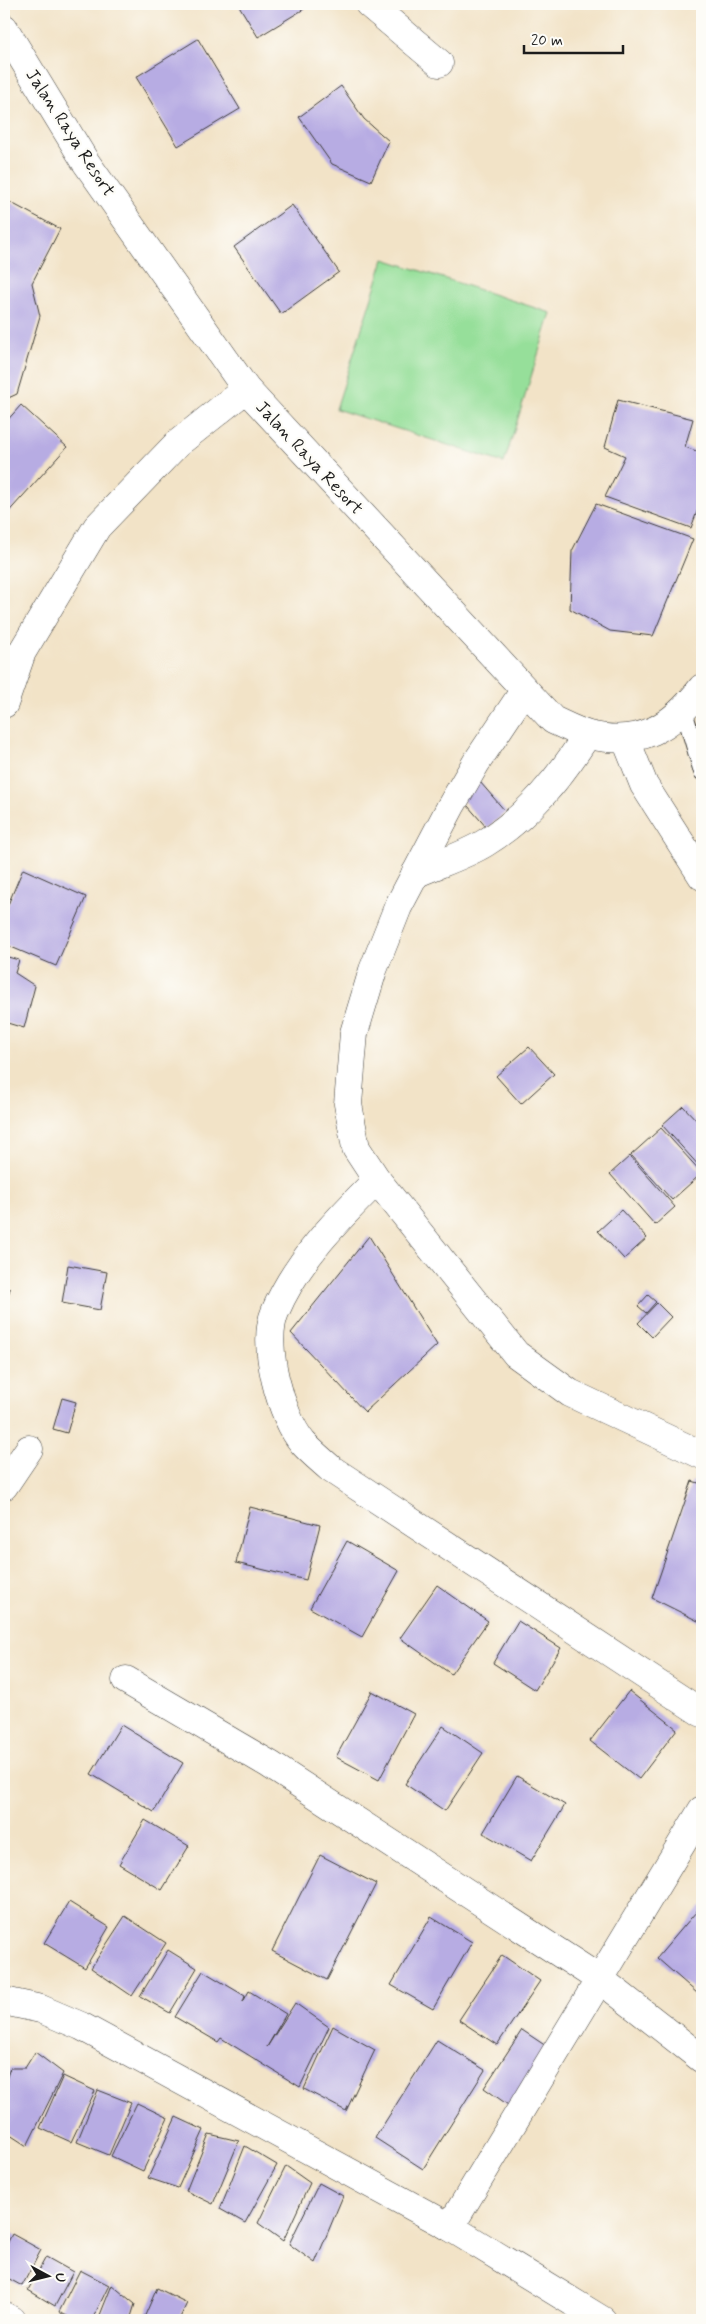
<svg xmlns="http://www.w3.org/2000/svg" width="706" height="2324" font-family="Mynerve,sans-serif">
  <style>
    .green { fill: #96df9a; stroke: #597e5b }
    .building { fill: #b7ace3 }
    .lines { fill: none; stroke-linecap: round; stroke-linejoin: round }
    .lane-casing { stroke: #3c3a36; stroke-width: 18 }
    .street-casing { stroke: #3c3a36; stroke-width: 29 }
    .lane { stroke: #fff; stroke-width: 16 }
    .street { stroke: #fff; stroke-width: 28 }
    .labels { text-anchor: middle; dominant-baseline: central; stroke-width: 4.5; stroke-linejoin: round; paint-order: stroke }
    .street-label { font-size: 18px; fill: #1c1c1c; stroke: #fdfcf7 }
  </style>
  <rect width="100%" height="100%" fill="#fdfcf7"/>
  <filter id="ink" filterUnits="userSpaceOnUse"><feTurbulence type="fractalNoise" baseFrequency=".02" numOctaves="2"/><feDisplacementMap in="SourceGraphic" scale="10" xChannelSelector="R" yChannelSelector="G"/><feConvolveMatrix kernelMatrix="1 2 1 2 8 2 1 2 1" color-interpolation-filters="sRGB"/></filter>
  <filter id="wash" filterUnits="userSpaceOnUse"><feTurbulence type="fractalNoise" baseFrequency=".0096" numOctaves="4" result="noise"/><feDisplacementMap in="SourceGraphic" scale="20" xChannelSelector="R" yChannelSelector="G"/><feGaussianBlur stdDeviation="1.12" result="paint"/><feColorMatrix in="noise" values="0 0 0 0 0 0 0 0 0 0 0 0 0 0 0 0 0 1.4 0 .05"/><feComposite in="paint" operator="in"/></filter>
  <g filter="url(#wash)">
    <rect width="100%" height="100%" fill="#f2e3c7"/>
    <polygon class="green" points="384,259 551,313 504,463 336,409"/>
    <g id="blocks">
      <g class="building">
        <polygon points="238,4 301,4 304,9 258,37"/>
        <polygon points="198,39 240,109 178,146 136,77"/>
        <polygon points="341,86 364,119 389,141 371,181 332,164 299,117"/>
        <polygon points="4,199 60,229 32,283 40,316 17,394 4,400"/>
        <polygon points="292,205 339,272 281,314 234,247"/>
        <polygon points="618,400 693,419 685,447 702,453 702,498 691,528 605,497 625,456 605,447"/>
        <polygon points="21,405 67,447 4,517 4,424"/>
        <polygon points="596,504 693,539 653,636 610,631 570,609 572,551"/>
        <polygon points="480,782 506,812 487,828 461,798"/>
        <polygon points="23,869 86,897 56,966 4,944 4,914"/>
        <polygon points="4,956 19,960 15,973 35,986 24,1028 4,1022"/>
        <polygon points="529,1047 554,1074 521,1104 496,1076"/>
        <polygon points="683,1106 702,1126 701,1168 662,1125"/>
        <polygon points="661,1128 702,1173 672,1200 631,1155"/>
        <polygon points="630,1156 675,1207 655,1225 610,1174"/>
        <polygon points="621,1210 647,1238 624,1259 598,1231"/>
        <polygon points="369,1236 437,1345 365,1412 291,1333"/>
        <polygon points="68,1265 107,1272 100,1310 62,1303"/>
        <polygon points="4,1287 10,1289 4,1307"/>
        <polygon points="648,1295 656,1302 646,1313 638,1306"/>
        <polygon points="657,1303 671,1317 652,1337 638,1323"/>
        <polygon points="62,1398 76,1402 67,1433 53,1429"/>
        <polygon points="692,1481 702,1484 702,1623 652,1598"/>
        <polygon points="250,1507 320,1525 306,1580 236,1563"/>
        <polygon points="347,1541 399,1571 362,1637 310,1608"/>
        <polygon points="437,1585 488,1621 451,1674 400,1638"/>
        <polygon points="518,1621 561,1648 535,1690 493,1663"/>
        <polygon points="372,1691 414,1714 379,1780 336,1757"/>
        <polygon points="629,1691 677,1729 639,1779 590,1741"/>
        <polygon points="121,1725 183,1763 154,1812 91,1774"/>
        <polygon points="443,1726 483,1753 445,1811 405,1784"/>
        <polygon points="517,1776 565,1805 531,1861 483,1833"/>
        <polygon points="145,1820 189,1846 162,1890 119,1864"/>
        <polygon points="320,1855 376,1884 327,1980 272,1951"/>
        <polygon points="69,1902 109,1927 85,1968 44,1943"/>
        <polygon points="702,1905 702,1987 697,1993 657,1958"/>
        <polygon points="125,1916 166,1943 132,1996 91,1968"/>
        <polygon points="431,1917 472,1942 433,2009 391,1985"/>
        <polygon points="168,1950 197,1968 170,2013 140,1996"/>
        <polygon points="502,1955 540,1981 497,2045 459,2020"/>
        <polygon points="203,1971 245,1996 243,2002 249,1991 286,2014 267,2047 295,2003 329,2027 300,2087 221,2038 218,2042 175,2017"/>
        <polygon points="333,2026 375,2050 346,2111 304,2089"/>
        <polygon points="522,2030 549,2048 511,2107 484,2088"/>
        <polygon points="437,2040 485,2070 423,2169 375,2138"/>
        <polygon points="35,2052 63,2073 27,2146 4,2131 4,2085 10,2068 25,2068"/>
        <polygon points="63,2076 95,2091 71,2142 40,2128"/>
        <polygon points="98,2090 131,2103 109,2155 77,2142"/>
        <polygon points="137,2103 168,2118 143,2171 111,2156"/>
        <polygon points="176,2117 204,2130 178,2188 148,2178"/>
        <polygon points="209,2134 239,2141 213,2204 186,2191"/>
        <polygon points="245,2146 277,2165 245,2223 220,2209"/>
        <polygon points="286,2166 310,2183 283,2241 258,2223"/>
        <polygon points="319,2183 343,2196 315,2263 289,2244"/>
        <polygon points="12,2234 41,2250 22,2286 4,2276 4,2250"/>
        <polygon points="46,2257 73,2272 55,2306 28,2290"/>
        <polygon points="80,2270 109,2285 92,2320 75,2320 59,2312"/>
        <polygon points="112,2285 135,2304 130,2320 98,2320"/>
        <polygon points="157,2288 187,2303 179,2320 143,2320"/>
      </g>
    </g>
  </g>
  <g filter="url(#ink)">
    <use href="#blocks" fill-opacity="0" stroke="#3c3a36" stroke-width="1"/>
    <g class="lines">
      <g class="lane-casing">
        <polyline id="lane" points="684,711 702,772"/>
      </g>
      <g class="street-casing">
        <g id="street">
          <polyline points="369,4 439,63"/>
          <path d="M4,28l81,133 161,228 307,331c11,5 24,12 36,15 51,12 82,-7 113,-47"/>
          <polyline points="524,691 476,763 451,806 398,907 373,970 354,1033 348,1104 356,1148 377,1180 516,1354 570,1393 702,1455"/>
          <polyline points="4,704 22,652 97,527 177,444 246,389"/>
          <polyline points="626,740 644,785 702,876"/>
          <path d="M415,874c22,-10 49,-18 70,-31 44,-27 75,-66 102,-108"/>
          <path d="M377,1180c-39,39 -80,80 -102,132 -14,33 6,105 28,131 8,9 18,17 28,26l371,244"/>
          <polyline points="4,1486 29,1449"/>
          <polyline points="126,1680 269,1764 601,1980 702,2059"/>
          <polyline points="4,2001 41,2009 81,2026 450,2227 602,2320"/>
          <polyline points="450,2227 702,1810"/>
          <polyline points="4,2316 11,2320"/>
        </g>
      </g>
      <use href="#lane" class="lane"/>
      <use href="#street" class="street"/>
    </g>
  </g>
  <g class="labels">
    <g class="street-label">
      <text transform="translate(70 133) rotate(57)">Jalan Raya Resort</text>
      <text transform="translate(309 458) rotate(47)">Jalan Raya Resort</text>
    </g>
  </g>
  <rect width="706" height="2324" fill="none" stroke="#fdfcf7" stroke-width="20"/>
  <g transform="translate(48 2276) rotate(97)" stroke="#fdfcf7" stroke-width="4" paint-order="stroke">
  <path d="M0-4L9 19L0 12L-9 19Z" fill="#1c1c1c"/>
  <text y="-8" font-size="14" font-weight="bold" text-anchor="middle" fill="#1c1c1c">U</text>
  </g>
  <path d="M524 45v8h99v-8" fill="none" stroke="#1c1c1c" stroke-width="2.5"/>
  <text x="531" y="45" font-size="15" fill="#1c1c1c" stroke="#fdfcf7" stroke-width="4" paint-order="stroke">20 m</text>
</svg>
